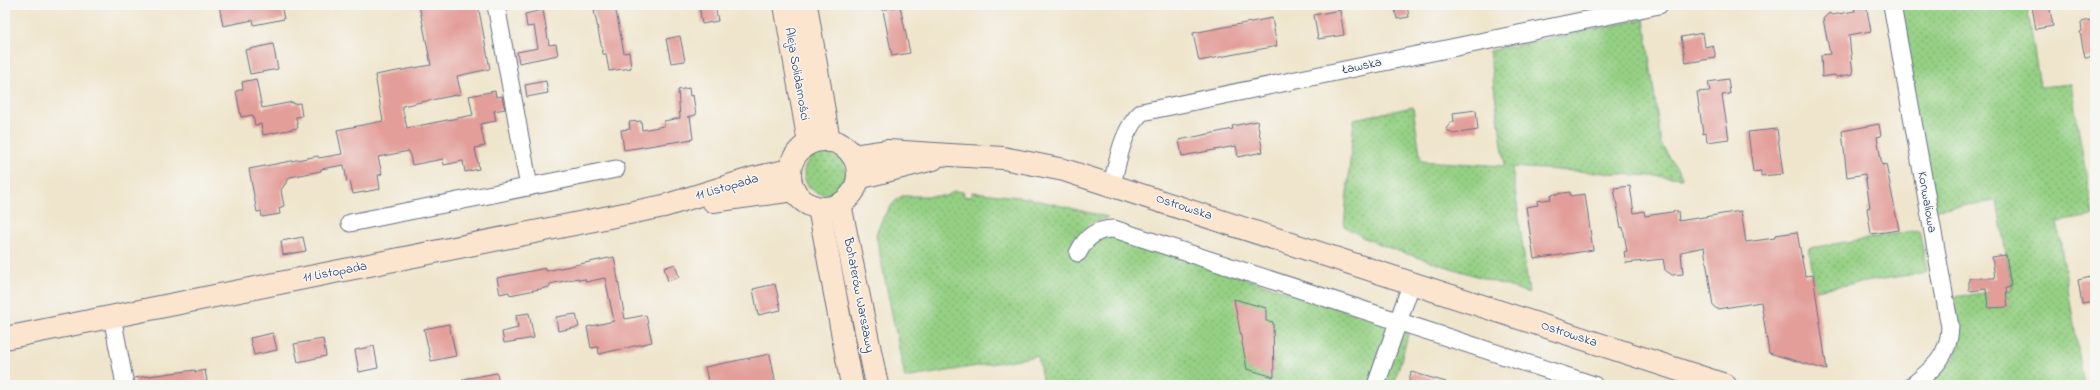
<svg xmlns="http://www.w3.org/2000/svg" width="2100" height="390" font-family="'Indie Flower',sans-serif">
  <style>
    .green { fill: url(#green-dots); stroke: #588071 }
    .building { fill: #e39e9a }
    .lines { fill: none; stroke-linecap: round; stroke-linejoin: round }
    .street-casing { stroke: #656f84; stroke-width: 19 }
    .secondary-casing { stroke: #656f84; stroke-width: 24 }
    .street { stroke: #fff; stroke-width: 17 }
    .secondary { stroke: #fce5cf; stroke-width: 22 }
    .labels { text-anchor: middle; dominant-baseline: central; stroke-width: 3; stroke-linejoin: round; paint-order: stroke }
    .street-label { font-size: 13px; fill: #1b2f5e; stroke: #f6f6f2 }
  </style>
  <defs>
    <pattern id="green-dots" width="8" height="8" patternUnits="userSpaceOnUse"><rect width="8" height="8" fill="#95d084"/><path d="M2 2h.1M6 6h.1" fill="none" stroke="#79a96f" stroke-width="1.8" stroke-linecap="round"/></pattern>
  </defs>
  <rect width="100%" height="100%" fill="#f6f6f2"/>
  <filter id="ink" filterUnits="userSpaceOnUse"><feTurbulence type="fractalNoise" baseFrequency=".025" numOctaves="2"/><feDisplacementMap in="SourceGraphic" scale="8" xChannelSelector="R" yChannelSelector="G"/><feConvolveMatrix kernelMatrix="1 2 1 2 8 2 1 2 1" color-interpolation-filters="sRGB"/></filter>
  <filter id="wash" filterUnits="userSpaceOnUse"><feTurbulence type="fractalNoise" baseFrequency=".012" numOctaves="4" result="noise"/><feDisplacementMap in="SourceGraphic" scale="16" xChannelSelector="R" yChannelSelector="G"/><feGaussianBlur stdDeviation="0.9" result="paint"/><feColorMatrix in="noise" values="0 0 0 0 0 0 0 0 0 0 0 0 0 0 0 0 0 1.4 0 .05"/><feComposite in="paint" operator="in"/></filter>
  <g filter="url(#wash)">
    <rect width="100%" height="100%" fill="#efe5cc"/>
    <g class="green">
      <path d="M1892,5h135l13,82 31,-3 22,132 -36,6 27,163h-162c46,-36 41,-33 31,-88l59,-8 -15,-88 -68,9z"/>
      <polygon points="1644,19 1661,144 1683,178 1512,167 1529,293 1395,250 1364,238 1344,226 1354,119 1413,107 1421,161 1505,166 1489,51"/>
      <circle cx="825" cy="173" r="21"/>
      <path d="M954,191l10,1 -1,4 8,1 1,-5 56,6 80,19 -2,2c-19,2 -29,14 -34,32l35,-15 10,1 292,94 -15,54h-351l-5,-29 -133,22 -29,-143c3,-13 15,-33 26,-39h45z"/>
      <polygon points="1919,230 1927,272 1815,290 1809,248"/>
    </g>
    <g id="blocks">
      <g class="building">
        <polygon points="219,5 281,5 284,19 254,25 253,20 223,26"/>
        <polygon points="419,5 478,5 490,69 457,76 461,94 402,106 407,128 473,115 469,96 495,91 496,97 502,96 505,109 494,111 496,121 480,124 485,146 475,148 479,169 465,172 463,161 444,165 443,159 412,165 409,151 378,157 382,174 378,175 380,189 353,194 350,181 347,182 344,165 321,169 321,171 290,177 281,190 284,206 279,208 280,214 262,217 261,211 257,212 249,169 318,156 319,158 342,154 337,130 383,121 375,75 431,65"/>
        <polygon points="699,5 715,5 718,21 702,24"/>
        <polygon points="1394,5 1407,5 1409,17 1397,19"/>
        <polygon points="1854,5 1866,5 1871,31 1849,35 1853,74 1837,77 1834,75 1822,77 1821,55 1830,54 1823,19 1829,13 1832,15 1855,11"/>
        <polygon points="2034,5 2049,5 2053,26 2036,29 2032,7"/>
        <polygon points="615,6 624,53 629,52 631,68 609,71 606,54 603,54 594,10"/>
        <polygon points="900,6 910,53 892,56 883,10"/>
        <polygon points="543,10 549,45 556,44 558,55 519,63 517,52 538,48 534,26 527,27 525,14"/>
        <polygon points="1340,10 1344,35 1318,39 1314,15"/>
        <polygon points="1272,18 1277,46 1199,61 1193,33"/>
        <polygon points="2095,19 2095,57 2085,58 2080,32 2082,31 2081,22"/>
        <polygon points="1703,33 1705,47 1713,45 1716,58 1686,63 1681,37"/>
        <polygon points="680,36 685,61 671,63 666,39"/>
        <polygon points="273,44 278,69 250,74 245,50"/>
        <polygon points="256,79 262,108 293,102 293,104 300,103 302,116 296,117 298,128 263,135 261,124 255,125 253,115 241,117 236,91 243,89 242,82"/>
        <polygon points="1728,79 1730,94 1722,95 1729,139 1707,142 1706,133 1703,134 1697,92 1710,91 1708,82"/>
        <polygon points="546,81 548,93 527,97 525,85"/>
        <polygon points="689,88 690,96 693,95 696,115 687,117 690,116 693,139 624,150 621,130 630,129 629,122 641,121 642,130 664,126 664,121 680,118 678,90"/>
        <polygon points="1476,110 1478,130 1453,134 1446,129 1451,122 1454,122 1453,113"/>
        <polygon points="1257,121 1263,152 1238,157 1236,146 1182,156 1179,140 1233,129 1232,126"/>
        <polygon points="1879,124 1881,136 1877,137 1882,165 1886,164 1899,230 1871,234 1867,208 1870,207 1865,174 1847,177 1842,131"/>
        <polygon points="1777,129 1783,174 1761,176 1761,171 1753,172 1748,132"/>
        <polygon points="1630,186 1634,213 1644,211 1645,216 1678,211 1679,221 1741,211 1746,242 1775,238 1775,235 1797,232 1805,276 1813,275 1827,370 1769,353 1761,302 1717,309 1713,306 1704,247 1681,252 1683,274 1672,275 1665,270 1663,259 1626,263 1624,252 1627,251 1623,227 1621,228 1614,188"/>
        <polygon points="1570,192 1570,196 1585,194 1593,250 1534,259 1526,207 1538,205 1537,201 1551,199 1550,195"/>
        <polygon points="303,237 306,251 283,255 281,241"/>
        <polygon points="2006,255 2011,287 2006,288 2008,307 1988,308 1986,289 1969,291 1969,278 1995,278 1992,257"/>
        <polygon points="614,257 625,319 646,315 652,342 599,354 598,347 591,348 587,327 614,321 605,278 586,282 585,279 579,280 578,278 550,284 550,287 510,295 509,292 500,294 497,278 546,268 546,271"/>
        <polygon points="675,264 679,277 668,281 664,268"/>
        <polygon points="2095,276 2095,302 2082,304 2078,280"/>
        <polygon points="775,284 781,310 758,315 753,289"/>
        <polygon points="1234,299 1266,308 1266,321 1273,322 1274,377 1247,369"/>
        <polygon points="529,313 534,338 504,343 502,332 518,328 516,315"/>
        <polygon points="576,314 579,327 558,331 556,317"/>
        <polygon points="449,324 456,356 431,361 424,329"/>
        <polygon points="273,333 277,350 254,355 250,338"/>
        <polygon points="323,339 326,356 298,362 294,344"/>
        <polygon points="374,346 378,368 359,372 355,350"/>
        <polygon points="770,354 776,385 709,385 705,367"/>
        <polygon points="195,370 195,372 205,370 207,381 192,385 135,385 134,378"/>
        <polygon points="1411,372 1446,382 1445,385 1408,385"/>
        <polygon points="497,373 499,385 464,385 463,379"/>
      </g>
    </g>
  </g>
  <g filter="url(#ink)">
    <use href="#blocks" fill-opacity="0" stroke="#656f84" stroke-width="1"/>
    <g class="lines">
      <g class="street-casing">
        <g id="street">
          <polyline points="496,5 529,187"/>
          <path d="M1892,5l58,322c-1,29 -16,41 -37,58"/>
          <path d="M1112,184c6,-24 11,-56 30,-72l517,-107"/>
          <polyline points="350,223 616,169"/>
          <path d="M1078,253c8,-16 18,-24 36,-24l480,156"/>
          <polyline points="112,316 125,385"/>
          <polyline points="1376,385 1412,282"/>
        </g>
      </g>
      <g class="secondary-casing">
        <g id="secondary">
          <polyline points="785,5 809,143"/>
          <polyline points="806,5 829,141"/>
          <circle cx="824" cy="174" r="34"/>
          <polyline points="853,156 888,151 950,155 1003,158 1064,170 1725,385"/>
          <polyline points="858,178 933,159"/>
          <polyline points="713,201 794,190"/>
          <polyline points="840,204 877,385"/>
          <polyline points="819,208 852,385"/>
          <polyline points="5,338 664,206 754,178 790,170"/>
        </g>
      </g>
      <use href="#street" class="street"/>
      <use href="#secondary" class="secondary"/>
    </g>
  </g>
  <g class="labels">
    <g class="street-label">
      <text transform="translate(1362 66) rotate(-12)">Ławska</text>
      <text transform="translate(797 74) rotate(80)">Aleja Solidarności</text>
      <text transform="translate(727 187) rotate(-16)">11 Listopada</text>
      <text transform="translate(1927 202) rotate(80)">Konwaliowa</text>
      <text transform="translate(1184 207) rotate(18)">Ostrowska</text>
      <text transform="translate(335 272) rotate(-11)">11 Listopada</text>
      <text transform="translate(859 295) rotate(79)">Bohaterów Warszawy</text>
      <text transform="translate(1569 334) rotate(18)">Ostrowska</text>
    </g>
  </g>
  <rect width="2100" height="390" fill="none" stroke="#f6f6f2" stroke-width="20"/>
</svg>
